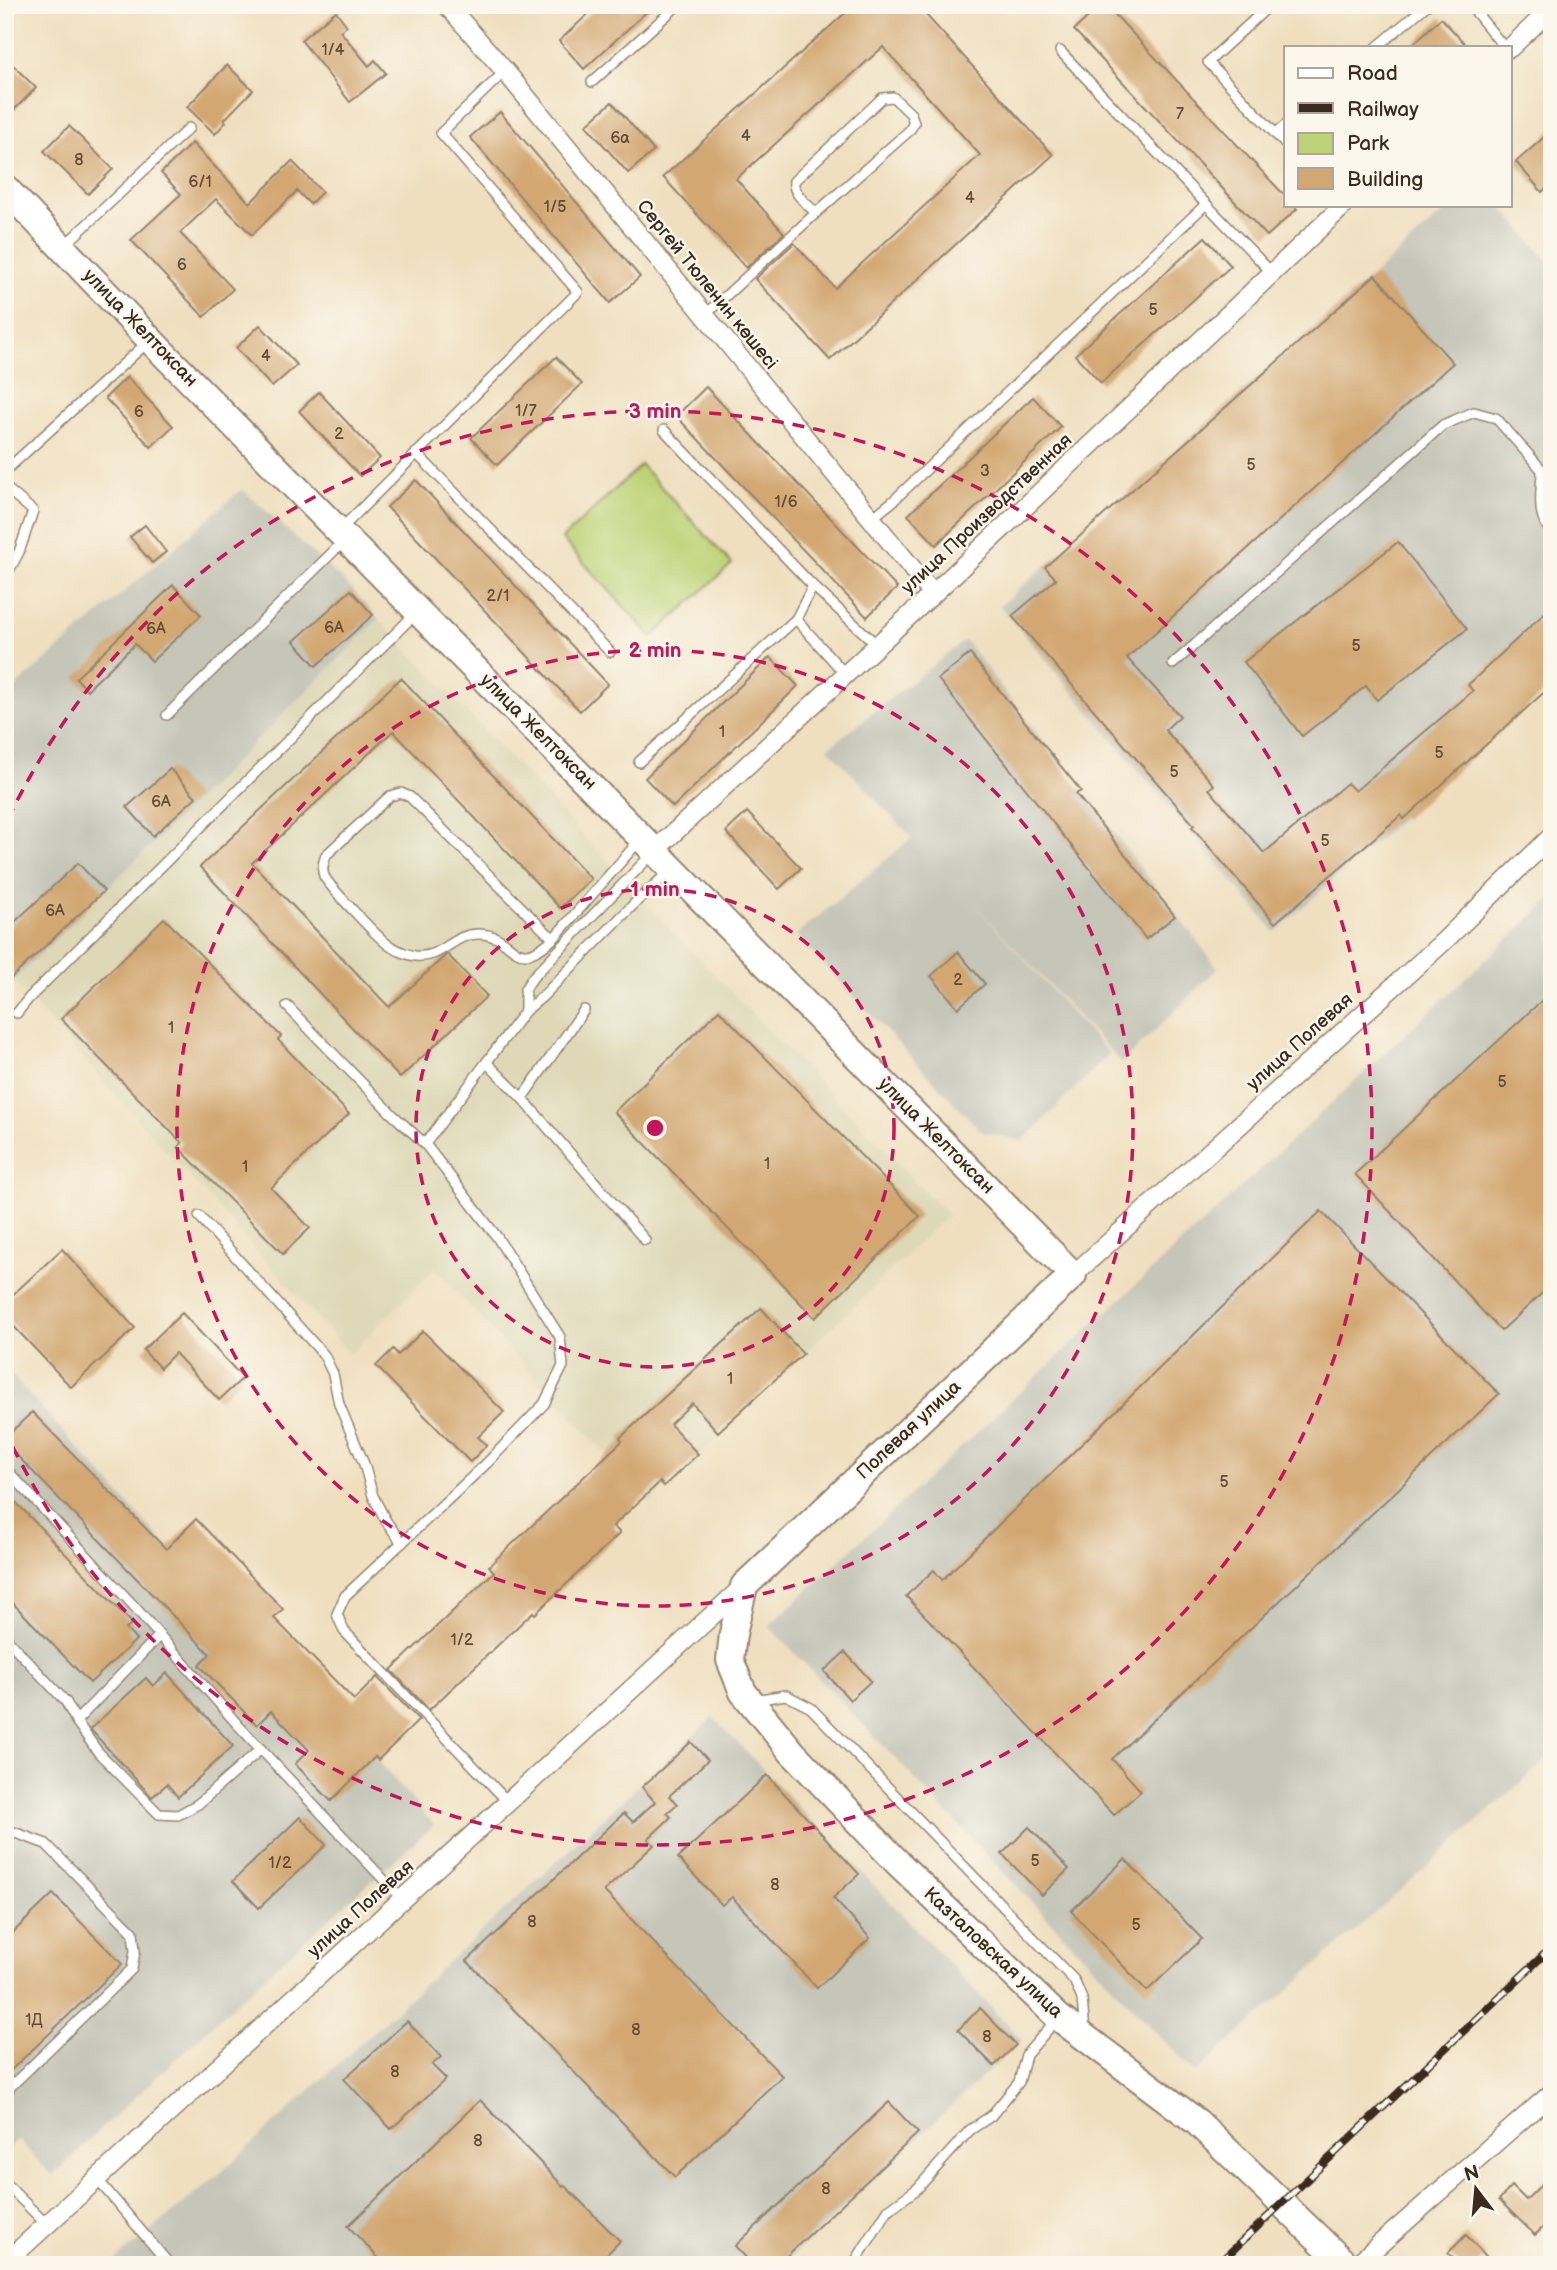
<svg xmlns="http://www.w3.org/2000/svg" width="1557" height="2270" font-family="'Balsamiq Sans',sans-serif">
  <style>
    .built { fill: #ded8b7 }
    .industrial { fill: #c5c5b8 }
    .green { fill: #bdd377; stroke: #7c7e4a; stroke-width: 2 }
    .building { fill: #d2a772 }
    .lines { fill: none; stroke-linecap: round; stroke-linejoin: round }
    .lane-casing { stroke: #95846e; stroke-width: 12 }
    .street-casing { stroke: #95846e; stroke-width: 21 }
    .secondary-casing { stroke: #95846e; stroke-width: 30 }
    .lane { stroke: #fff; stroke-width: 9 }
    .street { stroke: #fff; stroke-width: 18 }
    .secondary { stroke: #fff; stroke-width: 26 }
    .rail-casing { stroke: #3b2a1e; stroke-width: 8 }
    .rail { stroke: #fbf7ec; stroke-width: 5; stroke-dasharray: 16; stroke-linecap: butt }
    .ring { fill: none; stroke: #c2185b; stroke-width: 3.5; stroke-dasharray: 12 9 }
    .labels { text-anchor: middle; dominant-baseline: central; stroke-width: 5; stroke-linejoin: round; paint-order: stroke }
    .number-label { font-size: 16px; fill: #614933 }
    .street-label { font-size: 19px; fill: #3b2a1e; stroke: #fbf7ec }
    .centre { fill: #c2185b; stroke: #fbf7ec; stroke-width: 3.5 }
    .ring-label { font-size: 21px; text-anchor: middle; font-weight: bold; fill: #c2185b; stroke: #fbf7ec; stroke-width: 5; stroke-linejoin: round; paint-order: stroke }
  </style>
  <rect width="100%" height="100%" fill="#fbf7ec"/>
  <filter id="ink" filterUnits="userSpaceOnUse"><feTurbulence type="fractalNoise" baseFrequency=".0143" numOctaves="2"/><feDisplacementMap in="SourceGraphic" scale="14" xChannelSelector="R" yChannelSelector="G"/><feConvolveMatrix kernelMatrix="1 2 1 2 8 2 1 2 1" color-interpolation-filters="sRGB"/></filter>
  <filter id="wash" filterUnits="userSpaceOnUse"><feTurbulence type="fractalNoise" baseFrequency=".00686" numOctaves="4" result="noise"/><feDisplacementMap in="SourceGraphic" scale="28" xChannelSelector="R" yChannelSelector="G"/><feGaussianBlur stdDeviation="1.57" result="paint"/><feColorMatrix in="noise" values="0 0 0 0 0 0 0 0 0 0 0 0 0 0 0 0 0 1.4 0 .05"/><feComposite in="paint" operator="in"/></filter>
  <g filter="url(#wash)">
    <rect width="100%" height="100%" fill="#efdfbf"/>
    <polygon class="built" points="379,619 615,869 640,898 948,1215 650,1502 435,1268 350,1354 14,982"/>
    <g class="industrial">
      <polygon points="1452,205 1500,205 1552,265 1552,684 1275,932 1000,606"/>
      <polygon points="242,489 352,589 379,619 5,990 5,696"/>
      <polygon points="965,640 1218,968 1122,1063 971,901 1109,1054 1023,1141 982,1132 796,935 912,838 828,748"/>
      <polygon points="1552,898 1552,1755 1195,2073 769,1626"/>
      <polygon points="5,1368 164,1543 375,1757 434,1825 256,1984 52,2175 18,2140 5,2151"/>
      <polygon points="713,1717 1022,2040 782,2265 110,2265 226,2168"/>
    </g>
    <polygon class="green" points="641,465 732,564 652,637 562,539"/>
    <g id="blocks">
      <g class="building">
        <polygon points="598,5 654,5 584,69 559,41"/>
        <polygon points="854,5 917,5 1053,155 830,360 755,279 794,243 835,288 980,155 883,47 736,179 784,233 746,268 663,177"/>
        <polygon points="1101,5 1106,5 1286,197 1286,205 1293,205 1297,209 1267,236 1074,30"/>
        <polygon points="336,11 347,26 340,31 369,66 375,60 386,73 350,102 301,40"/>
        <polygon points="1441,18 1468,47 1410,47"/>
        <polygon points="5,57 36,88 5,119"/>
        <polygon points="227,65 253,90 224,120 226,122 215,134 187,107"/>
        <polygon points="612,102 654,151 628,173 586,125"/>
        <polygon points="500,112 640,277 610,303 470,137"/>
        <polygon points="69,126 113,169 88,194 44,151"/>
        <polygon points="1552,130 1552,183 1542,192 1516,162"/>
        <polygon points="192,143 250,203 292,161 322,192 310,204 297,191 252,235 216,199 180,233 233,289 204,317 131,240 181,194 161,173"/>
        <polygon points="1205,237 1231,266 1101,383 1075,355"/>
        <polygon points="1375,275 1453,363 1127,658 1180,716 1165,730 1214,785 1209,789 1264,853 1347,783 1355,791 1473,691 1468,685 1552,606 1552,685 1404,819 1401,815 1275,923 1192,827 1194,825 1012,616 1056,579 1045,567"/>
        <polygon points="260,325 297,365 272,387 236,348"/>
        <polygon points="556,357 582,384 497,465 471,438"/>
        <polygon points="127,377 173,426 151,447 105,398"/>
        <polygon points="706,387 897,588 867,617 676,416"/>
        <polygon points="319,392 380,458 360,476 299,411"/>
        <polygon points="1033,397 1061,427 936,545 908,515"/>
        <polygon points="416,480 608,684 580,711 387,507"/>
        <polygon points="145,525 166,552 152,563 130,537"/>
        <polygon points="1398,542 1467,629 1377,700 1366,686 1302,736 1244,662"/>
        <polygon points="173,585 201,615 152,661 135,644 87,690 76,678"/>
        <polygon points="351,590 373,615 316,666 294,641"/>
        <polygon points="970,654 1081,791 1076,794 1175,916 1146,939 938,679"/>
        <polygon points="770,657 798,686 673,807 645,778"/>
        <polygon points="401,678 591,879 560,908 393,731 252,863 389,1007 447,954 487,996 400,1078 200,867"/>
        <polygon points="170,769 196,797 153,836 127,807"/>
        <polygon points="747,812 801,868 779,889 726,832"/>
        <polygon points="78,863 104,891 5,984 5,931"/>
        <polygon points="164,918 281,1036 278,1040 349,1114 271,1188 310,1228 283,1254 178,1147 182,1143 61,1019"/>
        <polygon points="958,952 985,984 958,1008 931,976"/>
        <polygon points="1552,991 1552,1284 1501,1331 1355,1174"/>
        <polygon points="719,1010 920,1216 815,1318 614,1112"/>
        <polygon points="1321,1211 1499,1394 1112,1759 1141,1791 1114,1815 906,1596 934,1570 942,1580"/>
        <polygon points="62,1249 135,1328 71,1387 5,1317 5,1302"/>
        <polygon points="761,1308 803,1354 718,1432 692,1403 670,1424 698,1454 664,1486 660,1482 613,1526 620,1533 535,1614 533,1612 429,1710 391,1670 494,1572 489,1566 622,1441 620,1438"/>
        <polygon points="182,1313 243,1378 219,1400 175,1353 160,1368 143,1350"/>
        <polygon points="423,1331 504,1412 478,1437 487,1445 470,1462 376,1366 393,1349 398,1355"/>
        <polygon points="32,1412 166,1549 196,1519 283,1609 274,1618 354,1700 377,1677 419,1720 378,1760 375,1757 331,1801 295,1764 309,1750 271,1711 257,1725 199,1665 210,1654 5,1443 5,1438"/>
        <polygon points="5,1491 132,1623 126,1629 136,1640 90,1683 5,1595"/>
        <polygon points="845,1652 871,1681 850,1700 824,1671"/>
        <polygon points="167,1673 233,1746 178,1797 167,1784 152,1797 90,1729 146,1678 153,1686"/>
        <polygon points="691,1742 708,1760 669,1796 677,1804 667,1813 671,1817 648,1839 654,1845 604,1891 782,2076 675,2177 467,1961 624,1813 633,1822 655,1802 642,1787"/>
        <polygon points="767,1775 859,1874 833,1898 870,1938 817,1988 732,1897 722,1905 678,1858"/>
        <polygon points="300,1817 326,1845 259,1908 233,1881"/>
        <polygon points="1029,1827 1069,1869 1042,1895 1002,1854"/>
        <polygon points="1125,1859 1202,1939 1147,1991 1071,1911"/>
        <polygon points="53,1894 122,1964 5,2076 5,1940"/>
        <polygon points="980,2008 1016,2045 994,2066 958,2030"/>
        <polygon points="407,2021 441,2057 432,2065 446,2079 391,2129 344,2079"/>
        <polygon points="480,2100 563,2186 564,2185 620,2241 596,2265 385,2265 348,2226"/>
        <polygon points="889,2102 918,2133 777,2265 753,2265 735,2246"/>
        <polygon points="1552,2174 1552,2219 1535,2235 1499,2200 1512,2186 1526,2200"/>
        <polygon points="1466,2235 1486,2256 1477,2265 1459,2265 1448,2253"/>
      </g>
    </g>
  </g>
  <g filter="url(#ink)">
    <use href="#blocks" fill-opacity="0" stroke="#95846e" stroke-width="2"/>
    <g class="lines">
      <g class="lane-casing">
        <g id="lane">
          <polyline points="1270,5 1208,62 1286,145"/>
          <polyline points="1470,5 1504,47"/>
          <polyline points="1377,47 1427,5"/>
          <polyline points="1060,51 1272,273"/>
          <polyline points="592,82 678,5"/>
          <polyline points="1275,134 1286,125"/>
          <polyline points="64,246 189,128"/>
          <path d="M705,315l111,-102 93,-82 5,-8 -3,-9 -18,-17 -11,1 -88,83c-2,12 13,23 22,32"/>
          <polyline points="664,430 813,586 796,619"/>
          <polyline points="416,453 610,652"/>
          <polyline points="5,471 149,341"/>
          <polyline points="5,487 33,511 19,552 5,578"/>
          <polyline points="871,519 892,502 1206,204"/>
          <polyline points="340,530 578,292 441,133 505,71"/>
          <polyline points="813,586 877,645"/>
          <path d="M1173,664l270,-239 31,-13 22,6 46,52c0,22 -7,45 10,63"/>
          <polyline points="167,715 345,540"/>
          <polyline points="639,762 796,619 846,675"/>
          <path d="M554,938c-43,38 -36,-3 -75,-4 -26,-1 -35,25 -64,22 -7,-1 -18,-6 -25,-10 -9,-5 -62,-61 -66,-70 -3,-8 0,-14 2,-21l64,-59 11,-3 9,4 136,135 8,6 85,-97"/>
          <polyline points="287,1006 392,1114 425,1144 497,1237 560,1337 563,1366 544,1404 487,1463 345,1596 337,1614 344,1631 508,1802"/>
          <polyline points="525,1011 525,989 533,977 652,854"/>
          <polyline points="17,1013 29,998 417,612"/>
          <polyline points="487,1063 522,1098 645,1240"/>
          <polyline points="522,1098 584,1010"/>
          <polyline points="425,1144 525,1011 542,997 640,898 671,870"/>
          <polyline points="199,1216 324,1355 333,1374 339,1404 364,1464 373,1496 386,1521 402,1543"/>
          <polyline points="5,1468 133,1605 238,1725 402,1899"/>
          <polyline points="5,1637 66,1702 76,1721 98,1752 159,1814 178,1815 198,1804 261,1749"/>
          <polyline points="753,1700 786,1695 811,1708 1074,1980 1082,1999 1085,2032"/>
          <polyline points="76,1721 160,1635"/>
          <polyline points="5,1829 46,1844 133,1932 135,1951 132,1969 5,2092"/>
          <polyline points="97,2179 170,2265"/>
          <polyline points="5,2183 47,2225"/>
          <polyline points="853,2265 888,2210 917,2189 970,2130 991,2116 1019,2082 1026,2055 1056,2020"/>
        </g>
      </g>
      <g class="street-casing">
        <g id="street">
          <polyline points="447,5 505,71 933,594"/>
          <polyline points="1510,48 1552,8"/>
          <polyline points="655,850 933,594 1344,205"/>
          <polyline points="1073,1275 1443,942 1552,836"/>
          <polyline points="5,2263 743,1587"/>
          <polyline points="1356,2265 1552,2093"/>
        </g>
      </g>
      <g class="secondary-casing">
        <polyline id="secondary" points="5,188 158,348 1073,1275 744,1586 733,1634 730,1660 743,1692 792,1752 899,1864 1058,2017 1197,2122 1346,2265"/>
      </g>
      <use href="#lane" class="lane"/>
      <use href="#street" class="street"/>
      <use href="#secondary" class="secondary"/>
      <g class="rail-casing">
        <polyline id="rail" points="1217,2265 1552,1947"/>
      </g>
      <use href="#rail" class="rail"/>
    </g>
  </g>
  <g class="ring">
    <circle cx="655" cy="1128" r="239"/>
    <circle cx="655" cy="1128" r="478"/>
    <path d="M8 819A717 717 0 1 1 8 1437"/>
  </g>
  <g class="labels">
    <g class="number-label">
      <text x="333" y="50">1/4</text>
      <text x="1180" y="114">7</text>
      <text x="746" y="136">4</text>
      <text x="620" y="138">6а</text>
      <text x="79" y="160">8</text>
      <text x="200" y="182">6/1</text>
      <text x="970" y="198">4</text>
      <text x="555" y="207">1/5</text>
      <text x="182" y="265">6</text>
      <text x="1153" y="310">5</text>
      <text x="266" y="356">4</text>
      <text x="526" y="411">1/7</text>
      <text x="139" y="412">6</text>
      <text x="339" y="434">2</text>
      <text x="1251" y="465">5</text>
      <text x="985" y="471">3</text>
      <text x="786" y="502">1/6</text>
      <text x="498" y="596">2/1</text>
      <text x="334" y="628">6А</text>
      <text x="156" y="629">6А</text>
      <text x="1356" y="646">5</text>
      <text x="722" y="732">1</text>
      <text x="1439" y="753">5</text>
      <text x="1174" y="772">5</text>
      <text x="161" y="802">6А</text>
      <text x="1325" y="841">5</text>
      <text x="55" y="911">6А</text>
      <text x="958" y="980">2</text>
      <text x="171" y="1028">1</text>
      <text x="1502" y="1082">5</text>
      <text x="767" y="1164">1</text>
      <text x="245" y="1167">1</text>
      <text x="730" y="1379">1</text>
      <text x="1224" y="1482">5</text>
      <text x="462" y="1640">1/2</text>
      <text x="1035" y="1861">5</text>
      <text x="280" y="1863">1/2</text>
      <text x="775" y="1885">8</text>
      <text x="532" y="1922">8</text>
      <text x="1136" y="1925">5</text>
      <text x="34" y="2020">1Д</text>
      <text x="636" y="2030">8</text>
      <text x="987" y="2037">8</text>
      <text x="395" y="2072">8</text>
      <text x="478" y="2141">8</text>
      <text x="826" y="2189">8</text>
    </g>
    <g class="street-label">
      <text transform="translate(707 285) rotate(51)">Сергей Тюленин көшесі</text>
      <text transform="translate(140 328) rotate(46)">улица Желтоксан</text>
      <text transform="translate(987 514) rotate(-43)">улица Производственная</text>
      <text transform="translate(538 732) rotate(45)">улица Желтоксан</text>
      <text transform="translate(1300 1042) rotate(-42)">улица Полевая</text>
      <text transform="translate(936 1136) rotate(45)">улица Желтоксан</text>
      <text transform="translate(909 1430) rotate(-43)">Полевая улица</text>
      <text transform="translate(361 1909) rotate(-42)">улица Полевая</text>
      <text transform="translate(993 1953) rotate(43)">Казталовская улица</text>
    </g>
  </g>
  <circle cx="655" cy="1128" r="10" class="centre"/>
  <g class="ring-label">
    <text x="655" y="418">3 min</text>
    <text x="655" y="657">2 min</text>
    <text x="655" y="896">1 min</text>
  </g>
  <rect width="1557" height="2270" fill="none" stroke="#fbf7ec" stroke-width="28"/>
  <rect x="1284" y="46" width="228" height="161" fill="#fbf7ec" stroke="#aea59a" stroke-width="2"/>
  <rect x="1298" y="68" width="35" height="10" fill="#ffffff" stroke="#aea59a" stroke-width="2"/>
  <text x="1347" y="80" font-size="21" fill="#3b2a1e">Road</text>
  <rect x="1298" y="103" width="35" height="10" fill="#3b2a1e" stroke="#aea59a" stroke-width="2"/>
  <text x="1347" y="116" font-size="21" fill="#3b2a1e">Railway</text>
  <rect x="1298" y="133" width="35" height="21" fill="#bdd377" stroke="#aea59a" stroke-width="2"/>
  <text x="1347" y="150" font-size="21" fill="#3b2a1e">Park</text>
  <rect x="1298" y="168" width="35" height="21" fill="#d2a772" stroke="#aea59a" stroke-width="2"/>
  <text x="1347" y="186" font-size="21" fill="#3b2a1e">Building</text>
  <g transform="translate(1476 2189) rotate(344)" stroke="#fbf7ec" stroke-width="5" paint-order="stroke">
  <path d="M0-5L12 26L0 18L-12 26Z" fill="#3b2a1e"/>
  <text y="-10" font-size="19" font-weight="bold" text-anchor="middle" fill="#3b2a1e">N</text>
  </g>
</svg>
